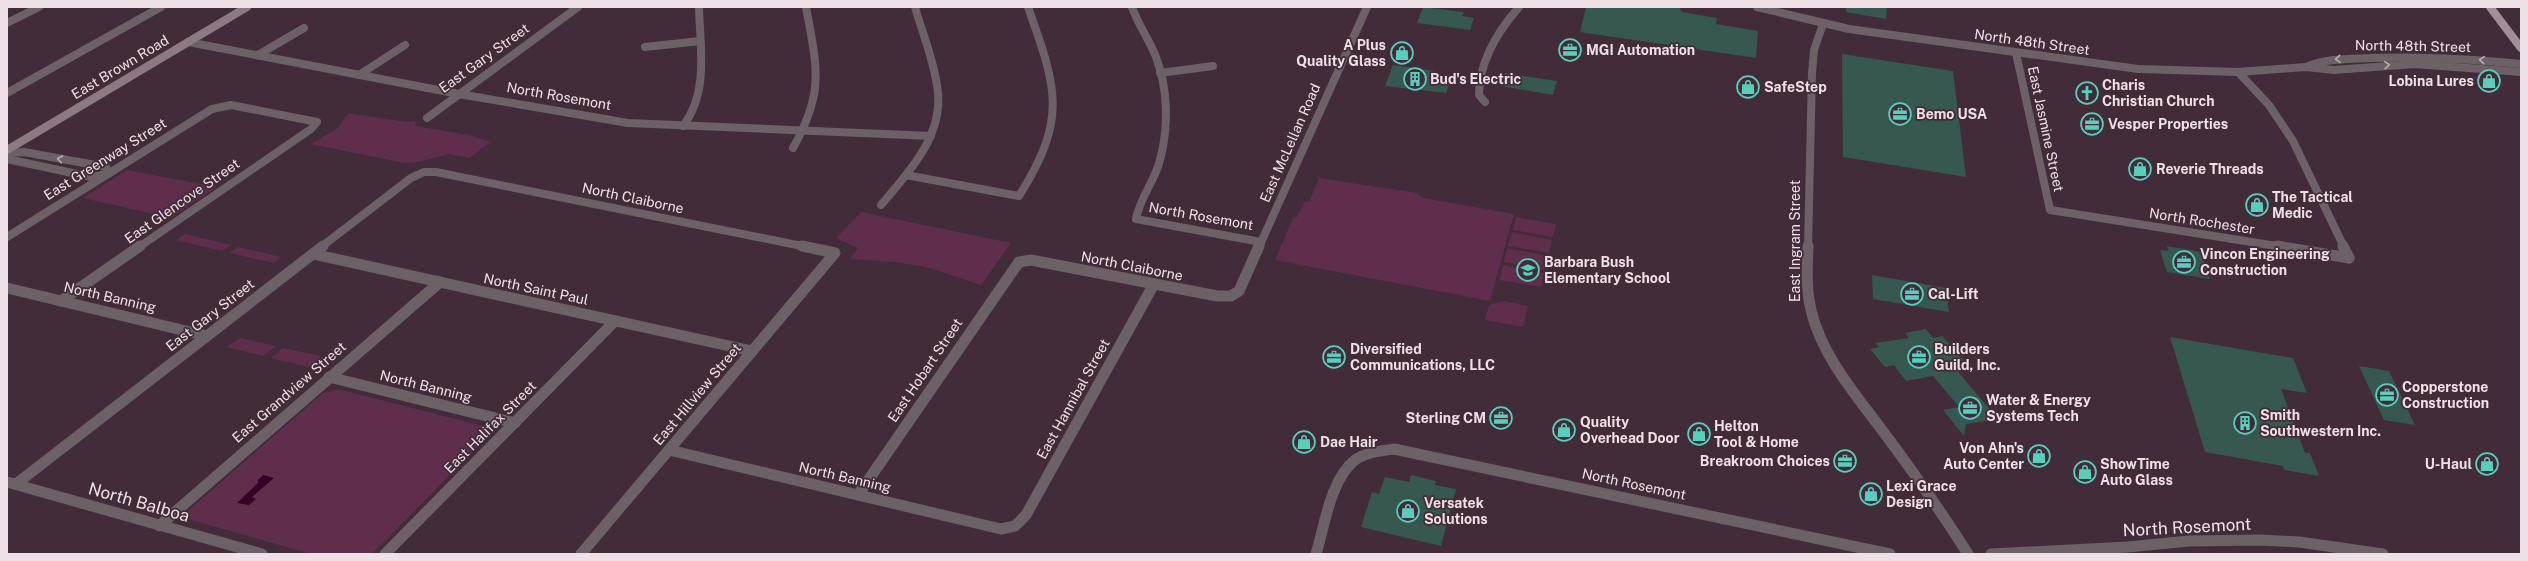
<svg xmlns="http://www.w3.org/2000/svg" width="2528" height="561" font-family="'Public Sans',sans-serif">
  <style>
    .green { fill: #5f2e4d }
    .water { fill: #350226 }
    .building { fill: #375751 }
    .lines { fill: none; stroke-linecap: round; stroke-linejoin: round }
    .minor-far1 { stroke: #6c6167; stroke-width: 8 }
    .minor { stroke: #6c6167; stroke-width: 11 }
    .tertiary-far1 { stroke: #6c6167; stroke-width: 8 }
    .tertiary { stroke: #6c6167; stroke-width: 11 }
    .secondary { stroke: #8b7a84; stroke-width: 8 }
    .primary { stroke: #a38d99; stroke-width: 8 }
    .oneway { stroke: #bbadb4 }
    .labels { text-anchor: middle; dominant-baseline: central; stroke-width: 3.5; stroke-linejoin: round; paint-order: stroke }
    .street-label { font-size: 14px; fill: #efe0e8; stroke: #422c39 }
    .poi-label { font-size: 14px; font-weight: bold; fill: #efe0e8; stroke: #422c39; text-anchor: start }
    .near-street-label { font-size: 17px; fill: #efe0e8; stroke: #422c39 }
  </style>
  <rect width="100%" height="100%" fill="#422c39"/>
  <g class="green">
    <polygon points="348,113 407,122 415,121 416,126 473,136 491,142 469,158 449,154 419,162 404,163 311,144 338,128"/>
    <polygon points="127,170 216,187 171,218 83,198"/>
    <polygon points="1319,178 1417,193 1423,198 1514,214 1490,301 1275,260 1293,218 1297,217 1303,203 1310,200"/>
    <polygon points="861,212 1011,243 981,285 930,268 896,262 850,259 858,248 836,238"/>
    <polygon points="1516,217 1556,224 1553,237 1513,230"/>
    <polygon points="1512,232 1552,240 1549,253 1508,246"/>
    <polygon points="185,234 231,245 222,251 176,240"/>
    <polygon points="238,247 281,257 274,263 229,253"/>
    <polygon points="1507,248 1548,256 1545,270 1504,262"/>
    <polygon points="1503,265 1544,273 1541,287 1499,280"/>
    <polygon points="1505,301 1528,306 1523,327 1485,320 1489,305"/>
    <polygon points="240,338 276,346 263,356 227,347"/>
    <polygon points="283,348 321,356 309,367 271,358"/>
    <polygon points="338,389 487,427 488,436 372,554 311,554 188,519 188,511 323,393"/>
  </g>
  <polygon class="water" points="263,475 274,478 252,497 256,499 249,505 237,503 259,482 257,481"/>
  <g class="building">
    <polygon points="1423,7 1464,12 1462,16 1474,18 1470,30 1417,23"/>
    <polygon points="1586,7 1679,7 1682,12 1717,18 1716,24 1758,31 1756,58 1580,32"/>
    <polygon points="1846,7 1887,7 1886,19 1846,12"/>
    <polygon points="1842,54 1953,71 1966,177 1843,157"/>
    <polygon points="1393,65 1435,71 1433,78 1451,80 1446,93 1385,86"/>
    <polygon points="1505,73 1557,81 1553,95 1501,86"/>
    <polygon points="2167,246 2201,252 2210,279 2167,272 2160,250 2169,251"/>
    <polygon points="1872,275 1946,288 1949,312 1873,299"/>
    <polygon points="1926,329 1933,338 1942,336 1969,366 1959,368 1963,371 1958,372 1998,419 1966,424 1964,436 1943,410 1959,407 1933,376 1906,381 1894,365 1885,367 1870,349 1879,347 1875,343 1909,338 1905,333"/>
    <polygon points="2170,337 2293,358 2307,393 2281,389 2305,453 2310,453 2319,476 2284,470 2283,466 2205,452"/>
    <polygon points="2359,366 2389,371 2415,425 2384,420"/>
    <polygon points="1411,475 1436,481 1435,485 1456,489 1441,546 1361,527 1372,492 1379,494 1385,477 1409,482"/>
  </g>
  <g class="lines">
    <g class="minor-far1">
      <path d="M1132,7c6,18 17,32 24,50 12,32 13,69 4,103 -5,21 -20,37 -24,59l125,23"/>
      <polyline points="7,23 39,7"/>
      <polyline points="188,42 459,94 628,123 931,136"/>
      <polyline points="645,47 700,41"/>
      <polyline points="2016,53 2050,210 2283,247"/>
      <polyline points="258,55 304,28"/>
      <polyline points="2238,72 2269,105 2293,141 2344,247"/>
      <polyline points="1160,73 1213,66"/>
      <polyline points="359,75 405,45"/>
      <polyline points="7,93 161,7"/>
      <path d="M1485,102l-6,-7c0,-33 19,-64 40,-88"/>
      <polyline points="427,118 578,7"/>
      <path d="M683,126c26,-34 17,-78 16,-119"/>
      <path d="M793,148c32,-57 24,-80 13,-141"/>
      <polyline points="7,153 24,152 106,167 108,174 91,177 7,159"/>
      <path d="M906,175l113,21c49,-78 38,-107 9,-189"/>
      <path d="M881,205c27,-32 61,-67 57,-112 -3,-29 -15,-58 -23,-86"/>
      <polyline points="7,237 212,109 231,105 317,122 311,129 139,247"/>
      <polyline points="321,247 411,178 424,172 436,172 807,247"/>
      <polyline points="1259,247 1367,7"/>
    </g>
    <g class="minor">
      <polyline points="2277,246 2349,258"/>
      <polyline points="2343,246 2349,258"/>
      <polyline points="313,254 752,351"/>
      <polyline points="7,288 207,336"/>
      <polyline points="61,301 140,246"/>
      <polyline points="329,377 515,423"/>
      <polyline points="669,450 1001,529 1015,526 1026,515 1154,284"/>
      <polyline points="7,482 262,554"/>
      <polyline points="16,484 323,246"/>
      <polyline points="858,495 1019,262 1031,260 1217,296 1231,296 1239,291 1259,246"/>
      <polyline points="159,526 440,282"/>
      <polyline points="385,554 615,321"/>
      <polyline points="581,554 835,253 802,246"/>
      <path d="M1316,554c9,-29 14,-74 39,-94 11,-8 26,-9 39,-11l496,105"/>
      <polyline points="1991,554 2128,547 2189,541 2261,540 2299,542 2383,554"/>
    </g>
    <g class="tertiary-far1">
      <polyline points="1757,7 1849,29 2138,69 2238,72 2306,67 2334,70 2415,64 2521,72"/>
      <path d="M2306,67c22,-9 43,-8 66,-9 50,-2 99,1 149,6"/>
      <polyline points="1808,247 1812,73 1814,50 1823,24"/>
    </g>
    <path class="tertiary" d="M1808,246c-1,22 -2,43 3,64 11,47 46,86 74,124 29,39 57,79 83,120"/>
    <polyline class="secondary" points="7,150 247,7"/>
    <polyline class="primary" points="2490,7 2521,48"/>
  </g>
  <defs><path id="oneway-chevron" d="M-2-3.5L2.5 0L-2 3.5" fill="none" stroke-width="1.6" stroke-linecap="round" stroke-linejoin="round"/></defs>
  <g class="oneway">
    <use href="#oneway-chevron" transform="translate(2338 59) rotate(176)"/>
    <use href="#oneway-chevron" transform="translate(2482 60) rotate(-175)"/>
    <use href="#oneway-chevron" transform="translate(2387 65) rotate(-2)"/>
    <use href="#oneway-chevron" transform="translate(60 159) rotate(-169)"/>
  </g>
  <defs>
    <g id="office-ring" transform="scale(1.15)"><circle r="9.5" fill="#422c39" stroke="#5acebc" stroke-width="1.5"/><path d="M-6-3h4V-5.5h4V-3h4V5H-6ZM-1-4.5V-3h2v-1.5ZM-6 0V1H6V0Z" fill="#5acebc"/></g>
    <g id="shop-ring" transform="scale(1.15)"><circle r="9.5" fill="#422c39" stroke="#5acebc" stroke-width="1.5"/><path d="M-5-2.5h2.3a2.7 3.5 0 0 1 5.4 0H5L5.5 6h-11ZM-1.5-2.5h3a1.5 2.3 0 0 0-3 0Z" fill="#5acebc"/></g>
    <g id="building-ring" transform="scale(1.15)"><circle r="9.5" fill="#422c39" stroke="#5acebc" stroke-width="1.5"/><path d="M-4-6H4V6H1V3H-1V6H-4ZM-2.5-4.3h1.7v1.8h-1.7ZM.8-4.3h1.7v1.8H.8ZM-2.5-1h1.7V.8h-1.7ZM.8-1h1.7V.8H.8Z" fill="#5acebc"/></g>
    <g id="church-ring" transform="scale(1.15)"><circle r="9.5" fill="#422c39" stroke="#5acebc" stroke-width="1.5"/><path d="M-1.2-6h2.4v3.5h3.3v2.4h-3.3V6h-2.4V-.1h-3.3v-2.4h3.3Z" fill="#5acebc"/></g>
    <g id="school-ring" transform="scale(1.15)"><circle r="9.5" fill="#422c39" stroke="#5acebc" stroke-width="1.5"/><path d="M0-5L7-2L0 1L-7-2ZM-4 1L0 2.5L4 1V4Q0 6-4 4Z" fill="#5acebc"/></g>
  </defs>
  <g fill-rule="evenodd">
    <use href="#office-ring" x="1570" y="50"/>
    <use href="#shop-ring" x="1402" y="53"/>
    <use href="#building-ring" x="1415" y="79"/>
    <use href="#shop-ring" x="2489" y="81"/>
    <use href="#shop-ring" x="1748" y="87"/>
    <use href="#church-ring" x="2087" y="93"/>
    <use href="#office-ring" x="1900" y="114"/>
    <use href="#office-ring" x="2092" y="124"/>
    <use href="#shop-ring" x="2140" y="169"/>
    <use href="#shop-ring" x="2257" y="205"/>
    <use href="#office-ring" x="2184" y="262"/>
    <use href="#school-ring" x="1528" y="270"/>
    <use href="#office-ring" x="1912" y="294"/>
    <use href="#office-ring" x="1334" y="357"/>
    <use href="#office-ring" x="1919" y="357"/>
    <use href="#office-ring" x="2387" y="395"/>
    <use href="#office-ring" x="1970" y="408"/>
    <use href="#office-ring" x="1501" y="418"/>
    <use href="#building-ring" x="2245" y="423"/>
    <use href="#shop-ring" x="1564" y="430"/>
    <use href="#shop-ring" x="1699" y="434"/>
    <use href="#shop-ring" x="1304" y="442"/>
    <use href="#shop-ring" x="2039" y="456"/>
    <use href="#office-ring" x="1845" y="461"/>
    <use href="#shop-ring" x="2487" y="464"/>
    <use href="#shop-ring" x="2085" y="472"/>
    <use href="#shop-ring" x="1871" y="494"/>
    <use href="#shop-ring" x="1408" y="511"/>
  </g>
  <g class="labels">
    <g class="street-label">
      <text transform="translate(2032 42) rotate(8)">North 48th Street</text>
      <text transform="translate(2413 46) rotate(1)">North 48th Street</text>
      <text transform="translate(484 58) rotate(-36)">East Gary Street</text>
      <text transform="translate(120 67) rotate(-31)">East Brown Road</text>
      <text transform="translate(559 96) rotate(10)">North Rosemont</text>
      <text transform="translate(2046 129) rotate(78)">East Jasmine Street</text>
      <text transform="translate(1290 143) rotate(-66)">East McLellan Road</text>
      <text transform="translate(105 159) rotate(-32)">East Greenway Street</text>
      <text transform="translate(633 198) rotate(12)">North Claiborne</text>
      <text transform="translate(182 201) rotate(-35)">East Glencove Street</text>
      <text transform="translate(1201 216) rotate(10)">North Rosemont</text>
      <text transform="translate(2202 221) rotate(9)">North Rochester</text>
      <text transform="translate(1795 241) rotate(-90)">East Ingram Street</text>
      <text transform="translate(1132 266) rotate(11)">North Claiborne</text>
      <text transform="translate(536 289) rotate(12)">North Saint Paul</text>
      <text transform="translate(110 297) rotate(13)">North Banning</text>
      <text transform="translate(210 315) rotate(-38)">East Gary Street</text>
      <text transform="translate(925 370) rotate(-56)">East Hobart Street</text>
      <text transform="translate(426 386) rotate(14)">North Banning</text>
      <text transform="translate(289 392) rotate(-41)">East Grandview Street</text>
      <text transform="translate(697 394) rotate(-50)">East Hillview Street</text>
      <text transform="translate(1073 399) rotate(-61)">East Hannibal Street</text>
      <text transform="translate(490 427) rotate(-45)">East Halifax Street</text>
      <text transform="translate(845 477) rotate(13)">North Banning</text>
      <text transform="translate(1634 484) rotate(12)">North Rosemont</text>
    </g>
    <g class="poi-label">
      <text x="1386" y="45" text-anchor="end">A Plus<tspan x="1386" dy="16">Quality Glass</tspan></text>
      <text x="1586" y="50">MGI Automation</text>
      <text x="1430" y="79">Bud's Electric</text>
      <text x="2474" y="81" text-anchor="end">Lobina Lures</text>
      <text x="2102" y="85">Charis<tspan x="2102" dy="16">Christian Church</tspan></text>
      <text x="1764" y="87">SafeStep</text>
      <text x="1916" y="114">Bemo USA</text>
      <text x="2108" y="124">Vesper Properties</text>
      <text x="2156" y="169">Reverie Threads</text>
      <text x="2272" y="197">The Tactical<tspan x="2272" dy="16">Medic</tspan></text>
      <text x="2200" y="254">Vincon Engineering<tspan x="2200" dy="16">Construction</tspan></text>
      <text x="1544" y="262">Barbara Bush<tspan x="1544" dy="16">Elementary School</tspan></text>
      <text x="1928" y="294">Cal-Lift</text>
      <text x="1350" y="349">Diversified<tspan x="1350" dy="16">Communications, LLC</tspan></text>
      <text x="1934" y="349">Builders<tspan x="1934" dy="16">Guild, Inc.</tspan></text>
      <text x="2402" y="387">Copperstone<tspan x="2402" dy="16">Construction</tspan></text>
      <text x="1986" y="400">Water &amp; Energy<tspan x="1986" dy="16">Systems Tech</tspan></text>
      <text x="2260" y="415">Smith<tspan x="2260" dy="16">Southwestern Inc.</tspan></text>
      <text x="1486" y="418" text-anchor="end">Sterling CM</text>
      <text x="1580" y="422">Quality<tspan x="1580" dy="16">Overhead Door</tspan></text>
      <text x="1714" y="426">Helton<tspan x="1714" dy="16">Tool &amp; Home</tspan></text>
      <text x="1320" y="442">Dae Hair</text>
      <text x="2024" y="448" text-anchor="end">Von Ahn's<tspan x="2024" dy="16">Auto Center</tspan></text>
      <text x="1830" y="461" text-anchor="end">Breakroom Choices</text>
      <text x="2100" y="464">ShowTime<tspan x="2100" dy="16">Auto Glass</tspan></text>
      <text x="2472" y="464" text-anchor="end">U-Haul</text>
      <text x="1886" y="486">Lexi Grace<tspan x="1886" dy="16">Design</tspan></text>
      <text x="1424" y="503">Versatek<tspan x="1424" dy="16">Solutions</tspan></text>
    </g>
    <g class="near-street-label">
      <text transform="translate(139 502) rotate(16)">North Balboa</text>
      <text transform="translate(2187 527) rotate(-3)">North Rosemont</text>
    </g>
  </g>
  <rect width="2528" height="561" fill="none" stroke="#efe0e8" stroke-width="16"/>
</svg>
